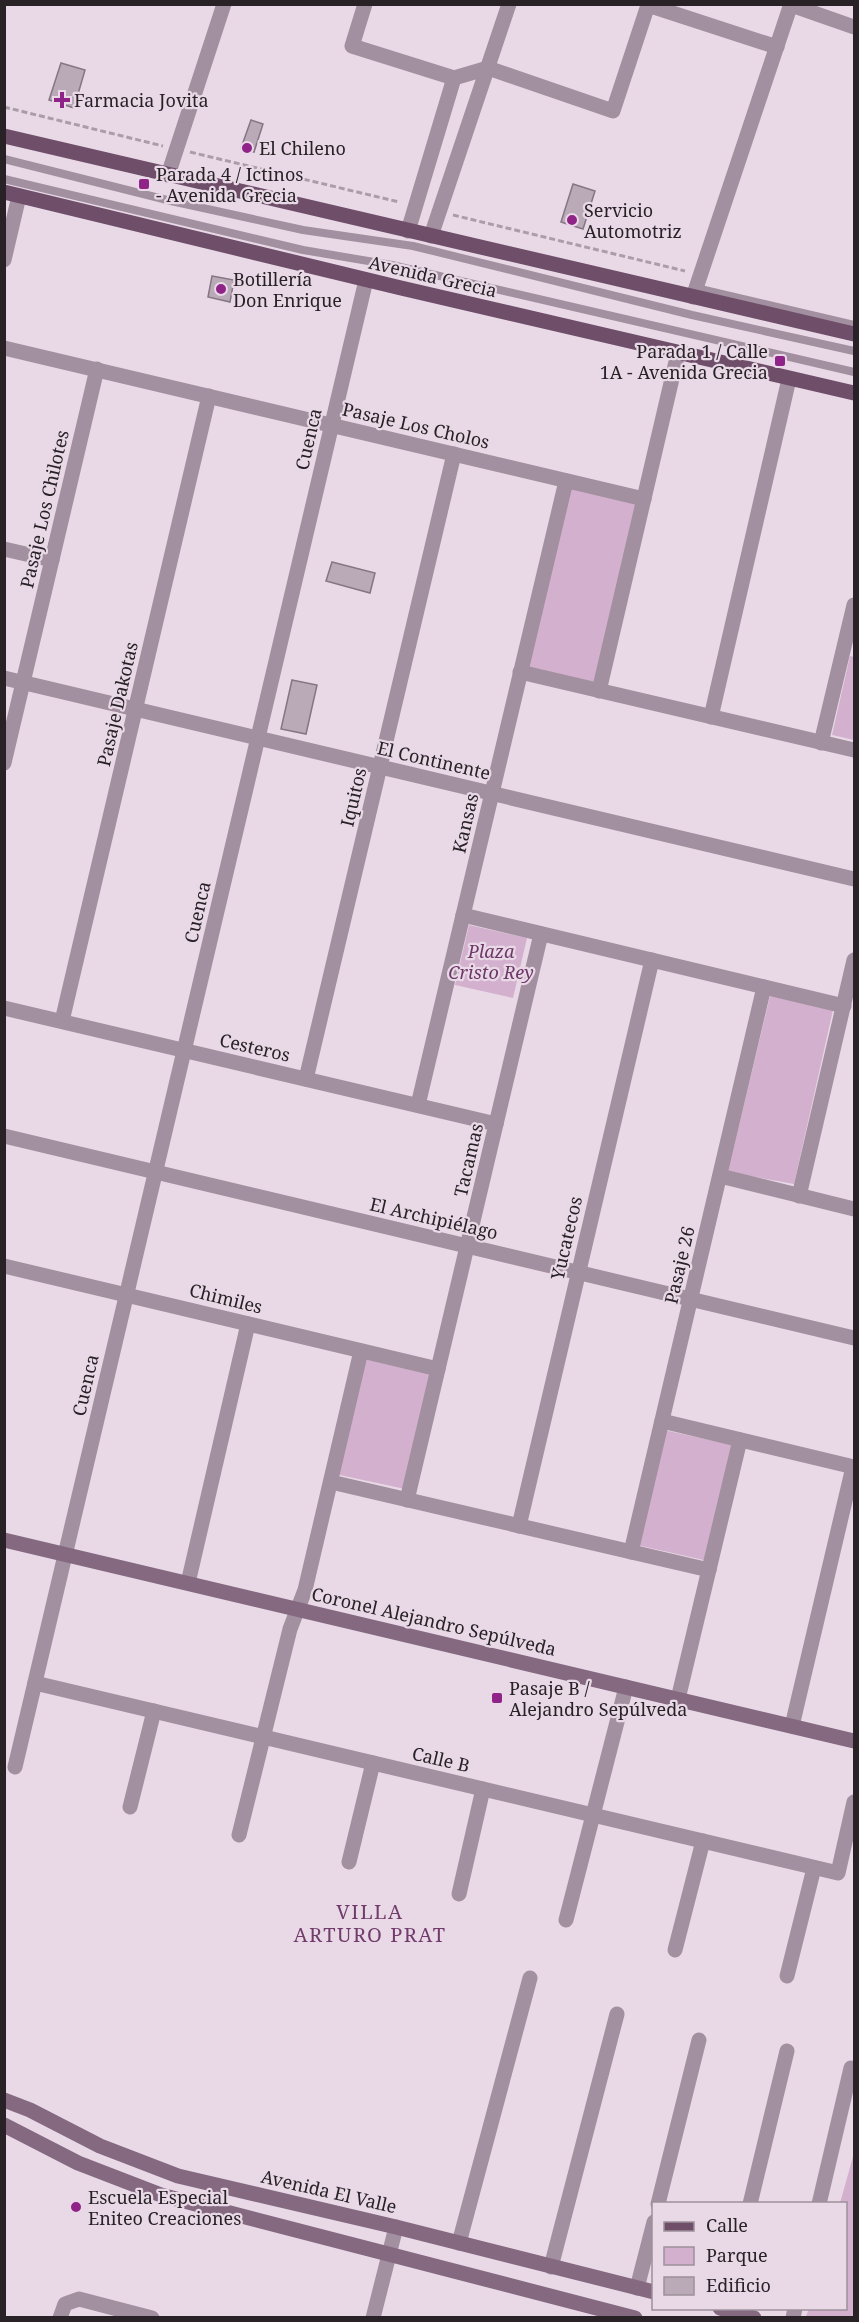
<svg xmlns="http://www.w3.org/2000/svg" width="859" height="2322" font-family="'Noto Serif',serif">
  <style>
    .green { fill: #d3b0ce }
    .building { fill: #baaab7; stroke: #847682; stroke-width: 1.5 }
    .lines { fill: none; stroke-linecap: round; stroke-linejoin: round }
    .path { stroke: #aa9da8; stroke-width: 3; stroke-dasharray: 6 3; stroke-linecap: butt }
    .lane { stroke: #a28f9f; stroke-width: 8 }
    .street { stroke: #a28f9f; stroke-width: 15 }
    .secondary { stroke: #846980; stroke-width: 15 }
    .primary { stroke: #6f4e6a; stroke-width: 15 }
    .poi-dot { fill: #8f2387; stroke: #e9d9e7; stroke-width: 2 }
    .labels { text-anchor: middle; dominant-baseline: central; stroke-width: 4.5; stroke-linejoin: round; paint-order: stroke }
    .poi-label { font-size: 18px; fill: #282227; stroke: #e9d9e7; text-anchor: start }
    .street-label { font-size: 18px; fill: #282227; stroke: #e9d9e7 }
    .park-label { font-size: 18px; font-style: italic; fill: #6d3767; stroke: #e9d9e7 }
    .neighbourhood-label { font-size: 20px; letter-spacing: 1.5px; fill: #713c6c; stroke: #e9d9e7 }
  </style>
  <rect width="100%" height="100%" fill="#e9d9e7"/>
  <g class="green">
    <polygon points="570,486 636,502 594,683 528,668"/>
    <polygon points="850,656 854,657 854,740 832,735"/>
    <polygon points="469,925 527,938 513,998 455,985"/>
    <polygon points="770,996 833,1010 794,1184 728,1172"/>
    <polygon points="364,1357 433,1373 405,1489 335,1474"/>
    <polygon points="664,1430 733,1445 708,1561 637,1545"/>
    <polygon points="854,2153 854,2317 811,2317 806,2316 809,2309 846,2308 846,2204 840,2203"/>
  </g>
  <g class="building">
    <polygon points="61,63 85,70 74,108 49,100"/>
    <polygon points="251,120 263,124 254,152 241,148"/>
    <polygon points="573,184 595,191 583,229 561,222"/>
    <polygon points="212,276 234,280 230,302 208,297"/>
    <polygon points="332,562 375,573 370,593 326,581"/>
    <polygon points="292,680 317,685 306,734 281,729"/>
  </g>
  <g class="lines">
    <g class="path">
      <polyline points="4,107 163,146"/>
      <polyline points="190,152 399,202"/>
      <polyline points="453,215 685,271"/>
    </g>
    <g class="lane">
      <polyline points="4,159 171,201 303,230 413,246 692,315 854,351"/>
      <polyline points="4,179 303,250 392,265 854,372"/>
      <polyline points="696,288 854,325"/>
    </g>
    <g class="street">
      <polyline points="365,4 352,46 454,78 488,68 613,111 648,5 777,47"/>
      <polyline points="791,5 854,27"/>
      <polyline points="168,175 224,4"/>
      <polyline points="408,231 454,78"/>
      <polyline points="431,236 509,4"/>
      <polyline points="4,260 19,196"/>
      <polyline points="693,297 791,4"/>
      <polyline points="4,348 644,499"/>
      <polyline points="4,549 52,560"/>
      <polyline points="520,672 854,750"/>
      <polyline points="4,678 854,879"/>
      <polyline points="599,691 678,353"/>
      <polyline points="711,717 789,379"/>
      <polyline points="821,743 854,605"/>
      <polyline points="4,763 97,369"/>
      <polyline points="463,915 844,1006"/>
      <polyline points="4,1008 496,1124"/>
      <polyline points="62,1021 209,396"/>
      <polyline points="306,1079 454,454"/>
      <polyline points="418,1105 566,481"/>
      <polyline points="4,1136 854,1338"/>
      <polyline points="720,1176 854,1209"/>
      <polyline points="799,1196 854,960"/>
      <polyline points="4,1266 438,1369"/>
      <polyline points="662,1421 854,1467"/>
      <polyline points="331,1482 709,1570"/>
      <polyline points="407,1500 541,934"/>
      <polyline points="519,1526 652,960"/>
      <polyline points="631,1552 764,987"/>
      <polyline points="188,1583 248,1324"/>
      <polyline points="35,1683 838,1873 854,1802"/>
      <polyline points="678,1699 740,1440"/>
      <polyline points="792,1726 853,1467"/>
      <polyline points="15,1767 366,280"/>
      <polyline points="130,1807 154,1711"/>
      <polyline points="239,1835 290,1629 305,1590 361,1351"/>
      <polyline points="349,1862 373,1763"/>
      <polyline points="459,1894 483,1789"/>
      <polyline points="566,1920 626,1687"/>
      <polyline points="675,1950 703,1841"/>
      <polyline points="787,1976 814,1868"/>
      <polyline points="658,2204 699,2040"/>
      <polyline points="750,2204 787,2051"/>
      <polyline points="819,2204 851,2068"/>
      <polyline points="459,2243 530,1978"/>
      <polyline points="551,2267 617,2014"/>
      <polyline points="637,2288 654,2222"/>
      <polyline points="60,2318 65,2304 79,2299 152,2318"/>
      <polyline points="373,2318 396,2227"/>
      <polyline points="793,2318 795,2308"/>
    </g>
    <g class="secondary">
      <polyline points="4,1540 854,1741"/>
      <polyline points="4,2100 30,2110 100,2146 178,2176 396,2227 654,2292"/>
      <polyline points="4,2125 78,2163 161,2195 635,2318"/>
      <polyline points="720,2308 754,2318"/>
    </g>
    <g class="primary">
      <polyline points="4,136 854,334"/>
      <polyline points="4,192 401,288 854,393"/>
    </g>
  </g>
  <g class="poi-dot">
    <path d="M59 91h6v6h6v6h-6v6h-6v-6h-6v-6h6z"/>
    <circle cx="247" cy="148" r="6"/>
    <rect x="138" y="178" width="12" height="12" rx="3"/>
    <circle cx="572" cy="220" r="6"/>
    <circle cx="221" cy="289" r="6"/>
    <rect x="774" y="355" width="12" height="12" rx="3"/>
    <rect x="491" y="1692" width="12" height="12" rx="3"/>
    <circle cx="76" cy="2207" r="6"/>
  </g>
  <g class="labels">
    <g class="poi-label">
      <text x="74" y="100">Farmacia Jovita</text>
      <text x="259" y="148">El Chileno</text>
      <text x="156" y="174">Parada 4 / Ictinos<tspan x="156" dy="21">- Avenida Grecia</tspan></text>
      <text x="584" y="210">Servicio<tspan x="584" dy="21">Automotriz</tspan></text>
      <text x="233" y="279">Botillería<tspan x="233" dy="21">Don Enrique</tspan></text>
      <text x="768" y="351" text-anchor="end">Parada 1 / Calle<tspan x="768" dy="21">1A - Avenida Grecia</tspan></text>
      <text x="509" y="1688">Pasaje B /<tspan x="509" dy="21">Alejandro Sepúlveda</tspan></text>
      <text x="88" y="2197">Escuela Especial<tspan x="88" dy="21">Eniteo Creaciones</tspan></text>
    </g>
    <g class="street-label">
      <text transform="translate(433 276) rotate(13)">Avenida Grecia</text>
      <text transform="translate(416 425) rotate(13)">Pasaje Los Cholos</text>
      <text transform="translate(308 439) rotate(-77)">Cuenca</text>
      <text transform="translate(44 509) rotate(-77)">Pasaje Los Chilotes</text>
      <text transform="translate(117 704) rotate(-77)">Pasaje Dakotas</text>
      <text transform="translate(434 760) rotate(13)">El Continente</text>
      <text transform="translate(353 797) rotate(-77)">Iquitos</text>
      <text transform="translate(465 823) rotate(-77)">Kansas</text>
      <text transform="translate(197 912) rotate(-77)">Cuenca</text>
      <text transform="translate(255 1047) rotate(13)">Cesteros</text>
      <text transform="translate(468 1160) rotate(-77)">Tacamas</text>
      <text transform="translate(434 1218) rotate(13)">El Archipiélago</text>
      <text transform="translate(566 1238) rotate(-77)">Yucatecos</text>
      <text transform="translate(679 1265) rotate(-77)">Pasaje 26</text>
      <text transform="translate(226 1298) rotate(14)">Chimiles</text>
      <text transform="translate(85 1385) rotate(-77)">Cuenca</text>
      <text transform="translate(434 1621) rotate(13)">Coronel Alejandro Sepúlveda</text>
      <text transform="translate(441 1759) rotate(13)">Calle B</text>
      <text transform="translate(329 2191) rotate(13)">Avenida El Valle</text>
    </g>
    <g class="park-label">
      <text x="491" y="951">Plaza<tspan x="491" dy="21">Cristo Rey</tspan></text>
    </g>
    <g class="neighbourhood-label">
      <text x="370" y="1911">VILLA<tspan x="370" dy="23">ARTURO PRAT</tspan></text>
    </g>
  </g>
  <rect width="859" height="2322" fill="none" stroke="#282227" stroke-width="12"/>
  <rect x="652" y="2202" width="195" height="108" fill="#e9d9e7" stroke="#9c909a" stroke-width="1.5"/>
  <rect x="664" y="2222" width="30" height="9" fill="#6f4e6a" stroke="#9c909a" stroke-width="1.5"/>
  <text x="706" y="2232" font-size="18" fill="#282227">Calle</text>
  <rect x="664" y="2247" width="30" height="18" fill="#d3b0ce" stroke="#9c909a" stroke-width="1.5"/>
  <text x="706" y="2262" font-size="18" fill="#282227">Parque</text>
  <rect x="664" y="2277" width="30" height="18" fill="#baaab7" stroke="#9c909a" stroke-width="1.5"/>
  <text x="706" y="2292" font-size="18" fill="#282227">Edificio</text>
</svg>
